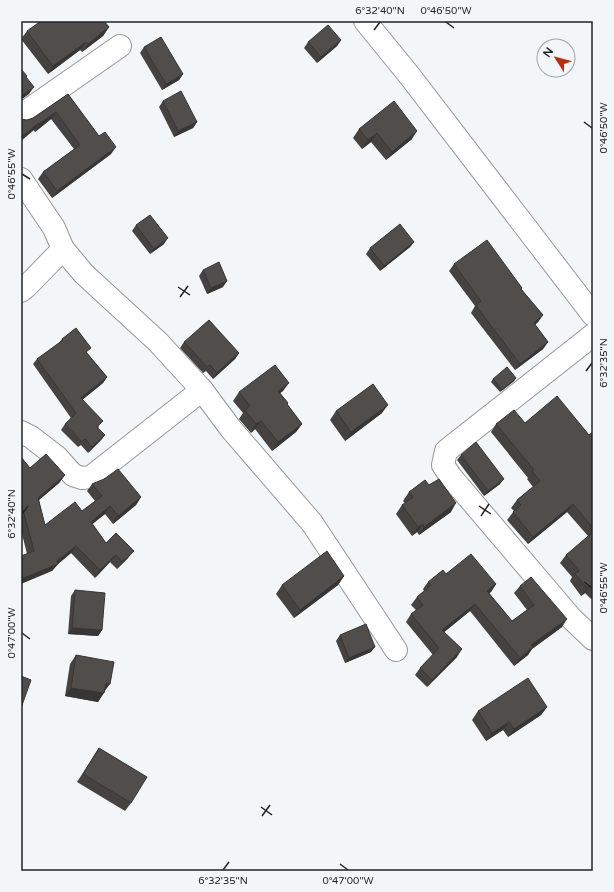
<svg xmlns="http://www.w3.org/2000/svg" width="614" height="892" font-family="'Varela Round',sans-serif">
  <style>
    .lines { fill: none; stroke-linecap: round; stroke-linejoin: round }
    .minor-casing { stroke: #949799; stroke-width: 24 }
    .minor { stroke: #fff; stroke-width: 22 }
    .wall { fill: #454240 }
    .shaded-wall { fill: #383634 }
    .building { fill: #504d4b; stroke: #383634 }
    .ticks { fill: none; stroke: #222324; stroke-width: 1.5 }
    .neatline { fill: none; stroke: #222324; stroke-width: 1.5 }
    .ticks-label { font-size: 10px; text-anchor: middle; fill: #222324 }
  </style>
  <rect width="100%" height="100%" fill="#f2f6f8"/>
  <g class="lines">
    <g class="minor-casing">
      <g id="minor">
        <polyline points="365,21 409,75 593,315"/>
        <polyline points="21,115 120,46"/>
        <polyline points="21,179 54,228 63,249 84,274 158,342 202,390 231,429 312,523 396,650"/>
        <polyline points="21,291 26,287 63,249"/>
        <polyline points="593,335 446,451 443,465 451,477 571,618 593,639"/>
        <polyline points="21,432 31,437 57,457 73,475 82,478 91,477 202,390"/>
      </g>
    </g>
    <use href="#minor" class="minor"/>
  </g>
  <g class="wall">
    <polygon points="109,27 103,36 82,52 80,50 48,74 21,39 27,31"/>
    <polygon points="341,40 337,46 317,63 304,48 308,42"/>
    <polygon points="144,47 183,74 179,80 162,90 140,53"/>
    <polygon points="68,94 111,154 52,198 38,179 43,172 74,149 51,119 35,132 27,120 33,118"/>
    <polygon points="163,101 197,122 193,128 174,137 159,107"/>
    <polygon points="359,129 412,139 386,160 371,142 362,149 353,138"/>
    <polygon points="136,225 164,244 150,254 132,231"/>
    <polygon points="414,242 410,247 380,271 366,254 370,248"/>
    <polygon points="454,264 521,289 543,315 538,322 535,325 548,342 543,349 515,370 471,313 475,306 449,271"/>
    <polygon points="203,270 223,287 207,294 199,276"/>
    <polygon points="62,339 87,353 107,377 103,383 82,400 99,427 98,428 105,435 101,440 88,453 81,445 78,447 61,430 65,424 71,418 33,364 37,359 59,343"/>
    <polygon points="184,342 239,353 235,359 213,379 206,371 203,373 180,348"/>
    <polygon points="516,378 514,381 500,392 491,382 493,379"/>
    <polygon points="283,391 280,393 288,403 287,404 302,424 296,432 272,451 255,429 251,433 239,419 243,413 233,401 239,392"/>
    <polygon points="336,411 382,413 345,441 330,420"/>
    <polygon points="496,424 589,435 593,432 593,598 591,599 585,593 581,596 570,581 572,577 560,563 566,555 588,536 567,512 528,544 507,520 514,511 511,508 517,500 533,487 527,479 528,478 491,432"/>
    <polygon points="461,455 500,484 484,496 457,460"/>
    <polygon points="21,457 30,468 65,475 59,483 39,500 45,525 82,511 95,501 87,491 92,484 141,497 136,505 113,524 105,514 92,524 106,543 128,558 117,569 110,562 95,578 71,553 58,564 52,571 27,554 21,530"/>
    <polygon points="429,485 451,512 419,535 417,532 412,536 396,514 402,505 405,503 403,501 409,492"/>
    <polygon points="446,574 496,584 491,592 489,593 512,621 527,610 514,593 520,586 562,627 532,649 528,655 514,666 470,611 444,632 457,657 427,687 415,675 420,668 433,655 406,622 411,614 416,610 411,605 417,597 424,591 423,589 428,582"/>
    <polygon points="344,576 338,585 294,618 276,594 282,585"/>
    <polygon points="75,590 102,630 98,636 68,634 71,596"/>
    <polygon points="340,635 371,652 345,663 336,641"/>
    <polygon points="76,655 104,692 98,702 65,696 70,664"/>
    <polygon points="547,707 541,715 508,737 503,730 486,741 472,720 478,711"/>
    <polygon points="99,748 131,803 125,811 77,782"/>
  </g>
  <g class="shaded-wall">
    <polygon points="109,27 103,36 82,52 88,44"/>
    <polygon points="341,40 337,46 317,63 321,57"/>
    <polygon points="86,42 80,50 48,74 53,66"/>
    <polygon points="183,74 179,80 162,90 166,84"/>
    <polygon points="34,87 29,94 21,100 21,96"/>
    <polygon points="56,112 51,119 35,132 39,124"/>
    <polygon points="197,122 193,128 174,137 178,131"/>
    <polygon points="39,123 34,130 21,141 21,137"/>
    <polygon points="417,131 412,139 386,160 392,152"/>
    <polygon points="377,133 371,142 362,149 368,140"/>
    <polygon points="116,147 111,154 52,198 57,191"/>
    <polygon points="168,238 164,244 150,254 154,249"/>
    <polygon points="414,242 410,247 380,271 384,266"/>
    <polygon points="227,281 223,287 207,294 211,288"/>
    <polygon points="543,315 538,322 529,330 534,323"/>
    <polygon points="548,342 543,349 515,370 520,364"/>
    <polygon points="239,353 235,359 213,379 217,373"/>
    <polygon points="107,377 103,383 77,404 81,398"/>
    <polygon points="516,378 514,381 500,392 502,390"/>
    <polygon points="289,383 283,391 272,399 278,391"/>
    <polygon points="388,405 382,413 345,441 351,432"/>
    <polygon points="261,421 255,429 251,433 256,424"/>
    <polygon points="302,424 296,432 272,451 278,442"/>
    <polygon points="105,435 101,440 88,453 92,447"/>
    <polygon points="65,475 59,483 33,505 38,498"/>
    <polygon points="504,479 500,484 484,496 488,491"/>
    <polygon points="141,497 136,505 113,524 118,516"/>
    <polygon points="456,503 451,512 419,535 424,527"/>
    <polygon points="573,504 567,512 528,544 533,537"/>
    <polygon points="110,506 105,514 85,530 91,522"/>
    <polygon points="423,524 417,532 412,536 418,527"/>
    <polygon points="76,546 71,553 58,564 52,571 21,584 21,579 57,561"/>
    <polygon points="134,551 128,558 117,569 122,562"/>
    <polygon points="116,555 110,562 95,578 100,570"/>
    <polygon points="344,576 338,585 294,618 300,610"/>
    <polygon points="496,584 491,592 482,599 487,591"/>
    <polygon points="591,585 585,593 581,596 587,588"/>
    <polygon points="475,604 470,611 437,638 442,630"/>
    <polygon points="567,619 562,627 532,649 528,655 514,666 520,658 531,645"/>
    <polygon points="72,628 102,630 98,636 68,634"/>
    <polygon points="375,647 371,652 345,663 349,658"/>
    <polygon points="462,649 457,657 427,687 432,680"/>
    <polygon points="106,683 110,684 104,692 100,691"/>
    <polygon points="71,688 104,693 98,702 65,696"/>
    <polygon points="547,707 541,715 508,737 514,729"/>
    <polygon points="509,722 503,730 486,741 492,733"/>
  </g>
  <g class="building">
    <polygon points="41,21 104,21 109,27 88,44 86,42 53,66 27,31"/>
    <polygon points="328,25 341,40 321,57 308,42"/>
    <polygon points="161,37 183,74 166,84 144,47"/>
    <polygon points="21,69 27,76 26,77 34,87 21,96"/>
    <polygon points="181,91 197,122 178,131 163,101"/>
    <polygon points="68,94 99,136 105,132 116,147 57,191 43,172 80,145 56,112 39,124 39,123 21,137 21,119 27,120 33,118"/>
    <polygon points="394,101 417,131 392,152 377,133 368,140 359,129"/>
    <polygon points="150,215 168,238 154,249 136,225"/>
    <polygon points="400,224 414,242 384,266 370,248"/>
    <polygon points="487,240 522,288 521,289 543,315 534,323 548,342 520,364 476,306 481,301 454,264"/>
    <polygon points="219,262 227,281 211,288 203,270"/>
    <polygon points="209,320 239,353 217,373 210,365 207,367 184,342"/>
    <polygon points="76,328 91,348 86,352 107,377 81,398 103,421 97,427 105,435 92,447 85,439 82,442 65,424 76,413 37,359 63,340 62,339"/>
    <polygon points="275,365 289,383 278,391 288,403 287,404 302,424 278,442 261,421 256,424 247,413 245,410 250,406 239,392"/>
    <polygon points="507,367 516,378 502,390 493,379"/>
    <polygon points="373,384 388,405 351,432 336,411"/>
    <polygon points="557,396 589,435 593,432 593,528 573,504 533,537 513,512 521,505 517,500 540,481 532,471 534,470 496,424 514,410 525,423"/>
    <polygon points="476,442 504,479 488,491 461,455"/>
    <polygon points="46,454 65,475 38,498 45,525 75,502 82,511 102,496 92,484 104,479 118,469 141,497 118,516 110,506 91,522 106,543 116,533 134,551 122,562 116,555 100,570 76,546 57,561 58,564 21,579 21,556 34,551 23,510 21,507 21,457 30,468"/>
    <polygon points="439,479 456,503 424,527 423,524 418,527 402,505 413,497 409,492 425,480 429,485"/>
    <polygon points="593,532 593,588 591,585 587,588 575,574 579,571 566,555"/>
    <polygon points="327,551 344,576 300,610 282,585"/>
    <polygon points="471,554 496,584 487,591 512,621 534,605 520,586 531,577 567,619 531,645 533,647 520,658 475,604 442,630 462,649 432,680 420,668 439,648 411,614 423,605 417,597 431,585 428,582 443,570 446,574"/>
    <polygon points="75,590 105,593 102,630 72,628"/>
    <polygon points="366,624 375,647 349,658 340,635"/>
    <polygon points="76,655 114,662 110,684 106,683 104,693 71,688"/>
    <polygon points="21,676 31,680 21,708"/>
    <polygon points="528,678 547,707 514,729 509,722 492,733 478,711"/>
    <polygon points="99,748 147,777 131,803 83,774"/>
  </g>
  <path class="ticks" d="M446,22l8,6M374,30l6,-8M584,122l8,6M22,174l8,5M178,287l12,8M180,297l8,-11M586,371l6,-8M479,506l12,8M22,514l6,-8M481,516l8,-12M584,582l8,6M22,633l8,6M261,807l11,8M262,816l8,-11M340,864l8,6M223,870l6,-8"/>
  <rect width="614" height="892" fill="none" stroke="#f2f6f8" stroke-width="44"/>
  <g transform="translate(556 58) rotate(306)"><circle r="19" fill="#f2f6f8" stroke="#9fa2a3"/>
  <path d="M0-3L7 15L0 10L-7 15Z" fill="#b92f0e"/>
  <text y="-6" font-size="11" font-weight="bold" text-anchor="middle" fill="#222324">N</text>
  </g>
  <rect x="22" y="22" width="570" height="848" class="neatline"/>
  <g class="ticks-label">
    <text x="380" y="14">6°32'40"N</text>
    <text x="446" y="14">0°46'50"W</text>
    <text transform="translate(603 128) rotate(-90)" y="4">0°46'50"W</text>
    <text transform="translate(11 174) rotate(-90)" y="4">0°46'55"W</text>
    <text transform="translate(603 363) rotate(-90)" y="4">6°32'35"N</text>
    <text transform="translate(11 514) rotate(-90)" y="4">6°32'40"N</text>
    <text transform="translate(603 588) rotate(-90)" y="4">0°46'55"W</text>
    <text transform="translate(11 633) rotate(-90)" y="4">0°47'00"W</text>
    <text x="223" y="884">6°32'35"N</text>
    <text x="348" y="884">0°47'00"W</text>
  </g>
</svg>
